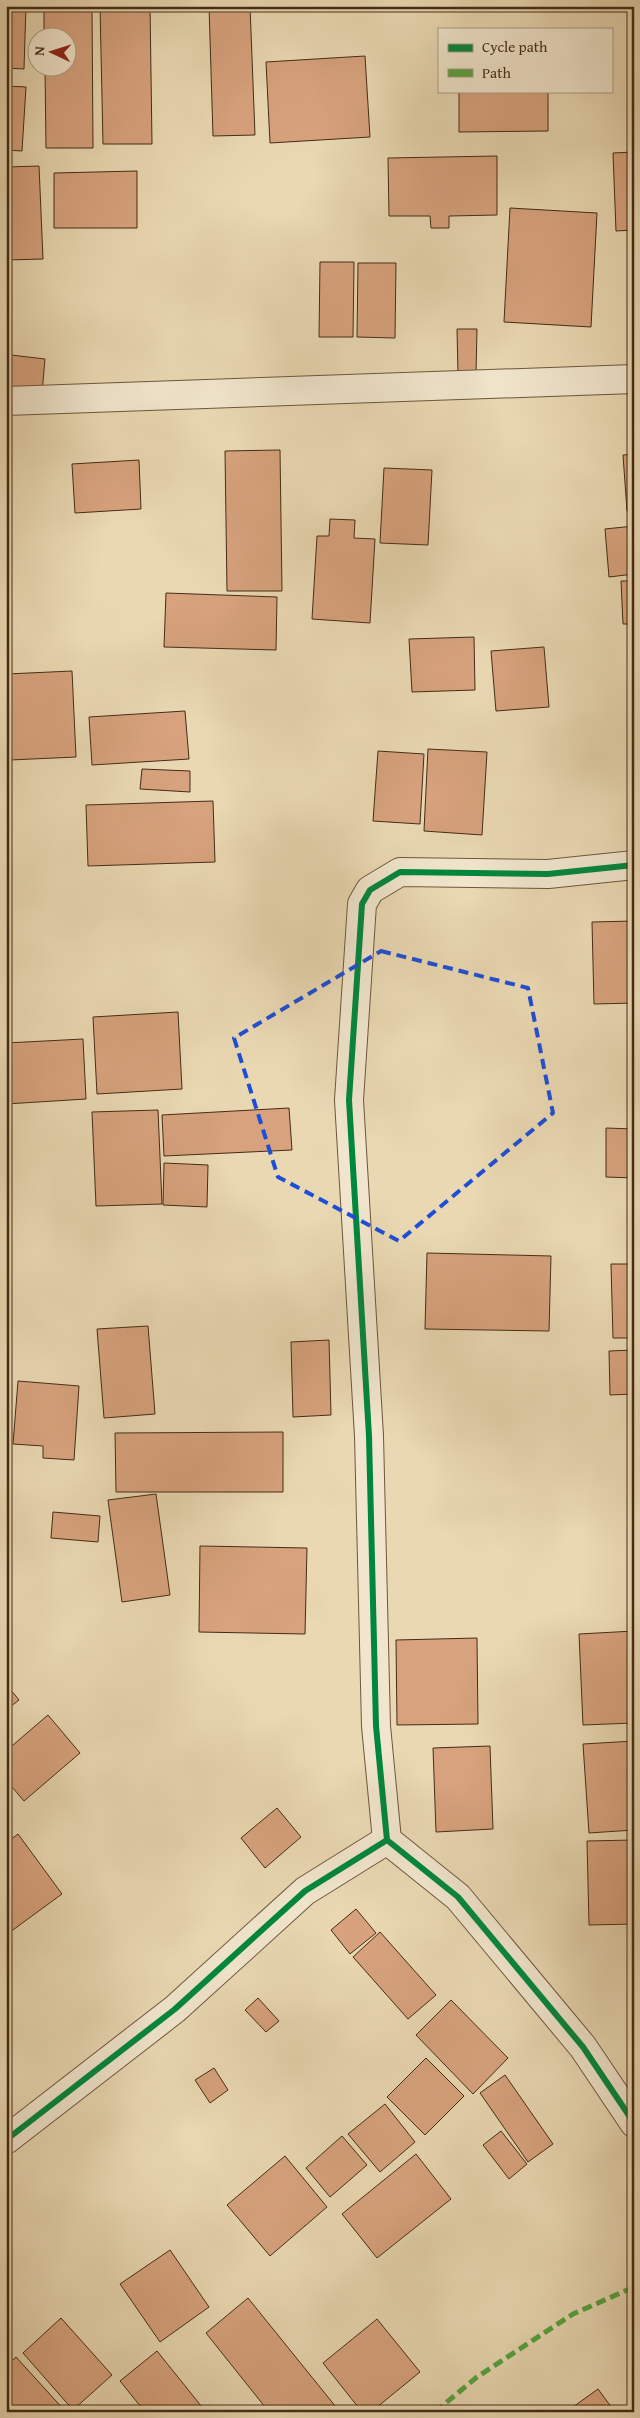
<svg xmlns="http://www.w3.org/2000/svg" width="640" height="2418" font-family="'Gentium Book Plus',serif">
  <style>
    .building { fill: #d7a27d; stroke: #452c16 }
    .lines { fill: none; stroke-linecap: round; stroke-linejoin: round }
    .minor-casing { stroke: #6e573d; stroke-width: 30 }
    .minor { stroke: #f1e6cd; stroke-width: 28 }
    .quiet { stroke: #55a440; stroke-width: 5; stroke-dasharray: 10 5; stroke-linecap: butt }
    .cycleway-casing { stroke: #f1e6cd; stroke-width: 9 }
    .cycleway { stroke: #00873e; stroke-width: 6 }
    .marked { fill: none; stroke: #1d4ed8; stroke-width: 4; stroke-dasharray: 10 6; stroke-linejoin: round }
  </style>
  <rect width="100%" height="100%" fill="#e9d8b2"/>
  <filter id="stains"><feTurbulence type="fractalNoise" baseFrequency=".004" numOctaves="4"/><feColorMatrix values="0 0 0 0 .2 0 0 0 0 .09 0 0 0 0 .02 0 0 0 .5 -.17"/></filter>
  <radialGradient id="worn" r=".72"><stop offset=".6" stop-color="#630" stop-opacity="0"/><stop offset="1" stop-color="#630" stop-opacity=".3"/></radialGradient>
  <g class="building">
    <polygon points="6,6 26,6 24,69 6,68"/>
    <polygon points="44,6 92,6 93,148 46,148 45,68 68,68 68,38 44,38"/>
    <polygon points="100,6 150,6 152,144 103,144"/>
    <polygon points="209,6 250,6 255,135 213,136"/>
    <polygon points="365,56 370,137 270,143 266,62"/>
    <polygon points="6,86 26,87 22,151 6,150"/>
    <polygon points="459,91 548,91 548,131 459,132"/>
    <polygon points="634,152 634,230 616,231 613,153"/>
    <polygon points="497,156 497,215 449,216 449,228 431,228 430,216 389,216 388,158"/>
    <polygon points="39,166 43,259 6,260 6,167"/>
    <polygon points="137,171 137,228 54,228 54,173"/>
    <polygon points="510,208 597,213 591,327 504,322"/>
    <polygon points="320,262 354,262 353,337 319,337"/>
    <polygon points="358,263 396,263 395,338 357,337"/>
    <polygon points="457,329 477,329 476,374 458,374"/>
    <polygon points="11,355 45,359 42,393 7,390"/>
    <polygon points="280,450 282,591 227,591 225,451"/>
    <polygon points="634,454 634,511 627,511 623,455"/>
    <polygon points="139,460 141,509 75,513 72,464"/>
    <polygon points="384,468 432,470 428,545 380,543"/>
    <polygon points="330,519 355,520 354,538 375,539 370,623 312,619 317,536 329,536"/>
    <polygon points="634,526 634,574 609,577 605,529"/>
    <polygon points="621,581 634,581 634,624 623,624"/>
    <polygon points="166,593 277,597 276,650 164,647"/>
    <polygon points="474,637 475,690 412,692 409,639"/>
    <polygon points="544,647 549,707 496,711 491,651"/>
    <polygon points="72,671 76,757 10,760 7,674"/>
    <polygon points="185,711 189,759 92,765 89,717"/>
    <polygon points="428,749 487,752 482,835 424,831"/>
    <polygon points="378,751 424,754 420,824 373,821"/>
    <polygon points="142,769 190,771 190,792 140,789"/>
    <polygon points="213,801 215,862 88,866 86,805"/>
    <polygon points="634,921 634,1003 594,1004 592,922"/>
    <polygon points="178,1012 182,1089 97,1094 93,1017"/>
    <polygon points="83,1039 86,1099 6,1104 6,1043"/>
    <polygon points="289,1108 292,1150 164,1156 162,1115"/>
    <polygon points="158,1110 162,1204 96,1206 92,1112"/>
    <polygon points="606,1128 634,1129 634,1178 606,1177"/>
    <polygon points="164,1163 208,1165 207,1207 163,1205"/>
    <polygon points="427,1253 551,1256 549,1331 425,1329"/>
    <polygon points="611,1264 634,1264 634,1338 613,1338"/>
    <polygon points="148,1326 155,1414 104,1418 97,1329"/>
    <polygon points="329,1340 331,1415 293,1417 291,1342"/>
    <polygon points="634,1350 634,1394 610,1395 609,1351"/>
    <polygon points="18,1381 79,1386 74,1460 43,1458 43,1446 13,1444"/>
    <polygon points="283,1432 283,1492 116,1492 115,1433"/>
    <polygon points="156,1494 170,1595 122,1602 108,1500"/>
    <polygon points="53,1512 100,1516 98,1542 51,1538"/>
    <polygon points="200,1546 307,1548 305,1634 199,1632"/>
    <polygon points="634,1631 634,1723 583,1725 579,1634"/>
    <polygon points="477,1638 478,1724 397,1725 396,1640"/>
    <polygon points="6,1684 19,1700 6,1710"/>
    <polygon points="48,1715 80,1753 24,1801 6,1780 6,1751"/>
    <polygon points="634,1741 634,1830 589,1833 583,1744"/>
    <polygon points="490,1746 493,1829 436,1832 433,1748"/>
    <polygon points="277,1808 301,1837 265,1868 241,1838"/>
    <polygon points="18,1834 62,1894 6,1935 6,1843"/>
    <polygon points="634,1840 634,1924 589,1925 587,1841"/>
    <polygon points="356,1909 376,1933 350,1954 331,1930"/>
    <polygon points="380,1932 436,1995 408,2019 353,1957"/>
    <polygon points="258,1998 279,2021 266,2032 245,2010"/>
    <polygon points="451,2000 508,2058 473,2094 416,2035"/>
    <polygon points="426,2058 464,2096 425,2135 387,2097"/>
    <polygon points="214,2068 228,2090 210,2103 195,2080"/>
    <polygon points="505,2075 553,2144 528,2162 480,2093"/>
    <polygon points="385,2104 415,2142 380,2172 348,2134"/>
    <polygon points="501,2131 527,2164 509,2179 483,2145"/>
    <polygon points="342,2136 367,2165 330,2197 306,2168"/>
    <polygon points="416,2154 451,2199 377,2258 342,2214"/>
    <polygon points="285,2156 327,2207 270,2256 227,2205"/>
    <polygon points="170,2250 209,2307 160,2342 120,2284"/>
    <polygon points="248,2298 340,2412 269,2412 206,2333"/>
    <polygon points="61,2318 112,2375 73,2410 23,2353"/>
    <polygon points="377,2319 420,2372 371,2412 362,2412 323,2363"/>
    <polygon points="157,2351 206,2412 145,2412 120,2381"/>
    <polygon points="16,2357 66,2412 6,2412 6,2366"/>
    <polygon points="598,2389 615,2412 576,2412 573,2407"/>
  </g>
  <g class="lines">
    <g class="minor-casing">
      <g id="minor">
        <polyline points="6,401 634,379"/>
        <polyline points="387,1840 376,1726 369,1436 349,1100 362,904 370,890 400,872 548,874 634,865"/>
        <polyline points="6,2140 175,2009 305,1891 387,1840 458,1897 583,2047 634,2123"/>
      </g>
    </g>
    <use href="#minor" class="minor"/>
    <polyline class="quiet" points="435,2412 477,2377 573,2314 634,2287"/>
    <g class="cycleway-casing">
      <g id="cycleway">
        <polyline points="387,1840 376,1726 369,1436 349,1100 362,904 370,890 400,872 548,874 634,865"/>
        <polyline points="6,2140 175,2009 305,1891 387,1840 458,1897 583,2047 634,2123"/>
      </g>
    </g>
    <use href="#cycleway" class="cycleway"/>
  </g>
  <path class="marked" d="M381,951l147,37 25,125 -154,128 -121,-64 -44,-139z"/>
  <rect width="640" height="2418" fill="none" stroke="#e9d8b2" stroke-width="25"/>
  <rect x="8" y="8" width="625" height="2403" fill="none" stroke="#452c16" stroke-width="2.5"/>
  <rect x="12" y="12" width="615" height="2393" fill="none" stroke="#452c16"/>
  <rect x="438" y="28" width="175" height="65" fill="#f1e6cd" stroke="#ac9c84"/>
  <rect x="448" y="44" width="25" height="8" fill="#00873e" stroke="#ac9c84"/>
  <text x="482" y="52" font-size="15" fill="#452c16">Cycle path</text>
  <rect x="448" y="69" width="25" height="8" fill="#55a440" stroke="#ac9c84"/>
  <text x="482" y="78" font-size="15" fill="#452c16">Path</text>
  <g transform="translate(52 52) rotate(274)"><circle r="24" fill="#f1e6cd" stroke="#ac9c84"/>
  <path d="M0-4L9 19L0 12L-9 19Z" fill="#8f2418"/>
  <text y="-8" font-size="14" font-weight="bold" text-anchor="middle" fill="#452c16">N</text>
  </g>
  <rect width="100%" height="100%" filter="url(#stains)"/>
  <rect width="100%" height="100%" fill="url(#worn)"/>
</svg>
